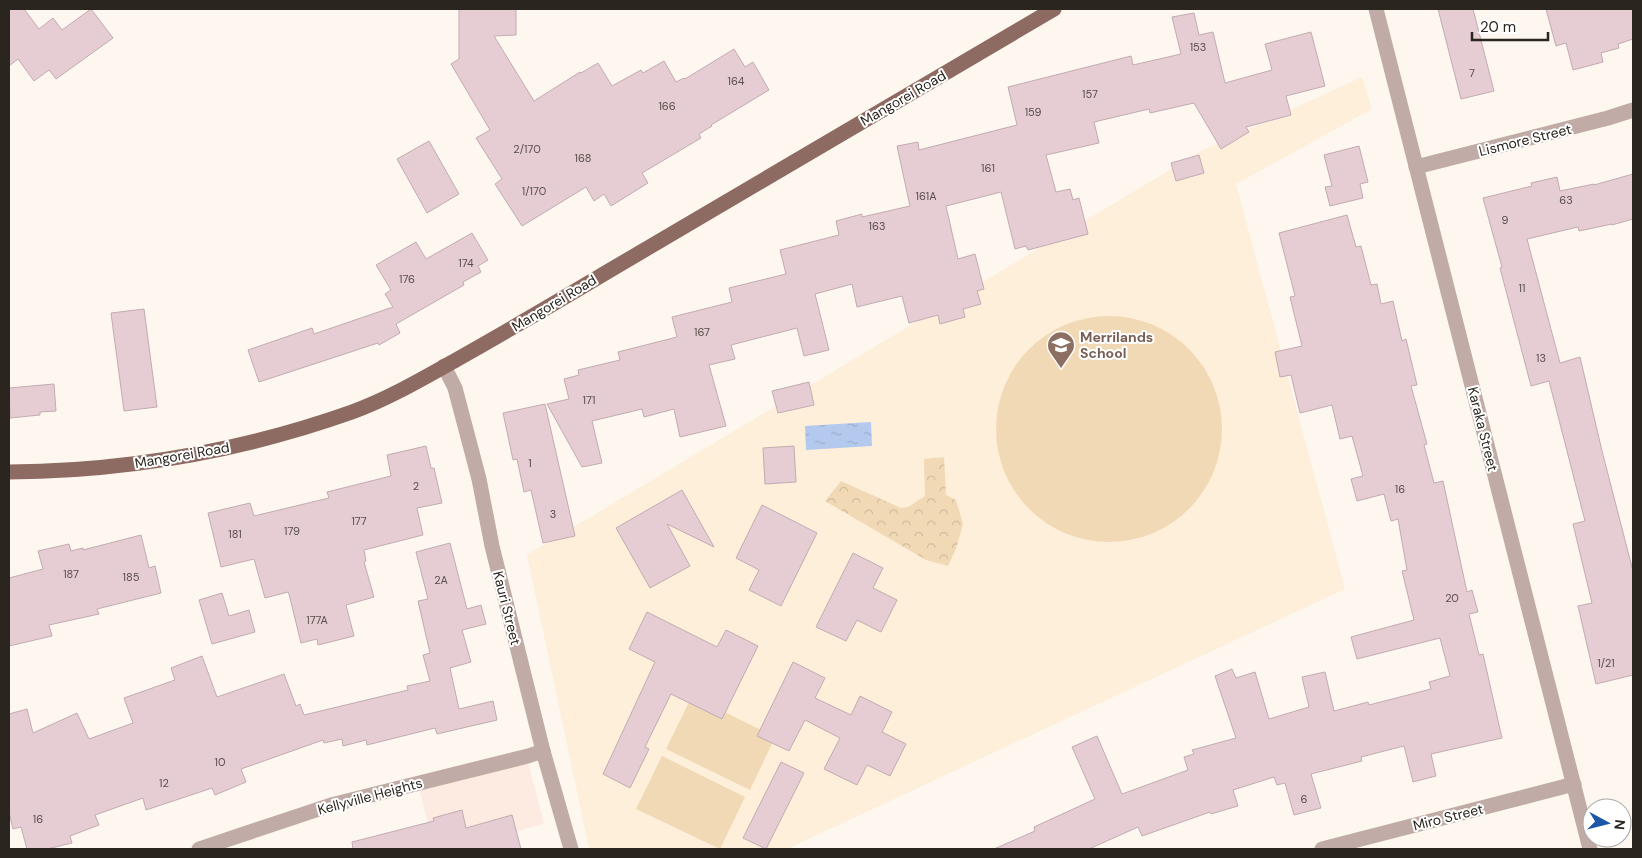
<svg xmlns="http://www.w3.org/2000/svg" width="1642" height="858" font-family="'DM Sans',sans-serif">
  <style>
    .commercial { fill: #fdeae1 }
    .built { fill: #fdefda }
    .grass { fill: #f2d9b5 }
    .park { fill: url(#park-crowns) }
    .water { fill: url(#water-ripples) }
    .building { fill: #e6ccd3; stroke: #c3abb1 }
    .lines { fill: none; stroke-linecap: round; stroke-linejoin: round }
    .minor { stroke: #c0aba6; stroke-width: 15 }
    .major { stroke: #8e6b62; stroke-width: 15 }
    .labels { text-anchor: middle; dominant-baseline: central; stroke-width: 4; stroke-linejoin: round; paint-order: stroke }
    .number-label { font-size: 11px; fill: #594f4b }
    .street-label { font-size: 14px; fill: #2a251e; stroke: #fff }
    .education-label { font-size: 14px; font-weight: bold; fill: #785e54; stroke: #fff; text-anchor: start }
  </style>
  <defs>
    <pattern id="park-crowns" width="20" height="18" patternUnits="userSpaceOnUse" patternTransform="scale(1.25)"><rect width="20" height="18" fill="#f2d9b5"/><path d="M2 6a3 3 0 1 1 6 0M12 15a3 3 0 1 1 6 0" fill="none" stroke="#d0ba9b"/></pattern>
    <pattern id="water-ripples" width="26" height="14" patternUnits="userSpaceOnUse" patternTransform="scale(1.25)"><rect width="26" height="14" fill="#b3c9ed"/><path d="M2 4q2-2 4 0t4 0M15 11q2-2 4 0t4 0" fill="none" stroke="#9aaccb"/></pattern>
  </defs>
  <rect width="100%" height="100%" fill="#fdf7f0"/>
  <polygon class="commercial" points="526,754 544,824 446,849 435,849 417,781"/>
  <polygon class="built" points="1362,77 1372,109 1236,184 1345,589 789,848 589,849 527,555 1203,150"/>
  <g class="grass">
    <circle cx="1109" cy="429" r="113"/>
    <polygon points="692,696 775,737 750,790 666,749"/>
    <polygon points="662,756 745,797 720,849 636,809"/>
  </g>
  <polygon class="park" points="944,457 946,495 956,500 963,524 956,549 948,566 926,560 825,501 841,481 901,508 908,507 925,496 924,459"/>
  <polygon class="water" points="871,422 872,446 806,450 805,426"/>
  <g class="building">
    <polygon points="9,9 24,9 39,29 53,18 62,30 91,9 113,38 56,79 49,70 34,81 18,59 9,66"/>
    <polygon points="459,9 516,9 516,35 494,36 534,101 580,72 581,73 598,63 612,86 641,70 643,73 664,61 676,82 684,78 685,79 734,49 745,67 753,62 769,90 711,125 712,126 699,134 701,138 642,173 648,183 611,206 604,194 594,201 586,187 522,226 495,184 502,179 476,138 490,130 451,64 459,59"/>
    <polygon points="1438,9 1473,9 1494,91 1461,99"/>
    <polygon points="1546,9 1633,9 1633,39 1618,44 1619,48 1601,53 1603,62 1573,70 1566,43 1556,46"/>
    <polygon points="1194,13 1199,35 1213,32 1225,83 1272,70 1265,44 1311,32 1325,86 1286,96 1291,115 1246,127 1249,132 1221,149 1194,103 1150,113 1149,109 1094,122 1099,143 1046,155 1056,192 1070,189 1073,200 1079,198 1088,234 1028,250 1026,246 1015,249 1001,192 946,206 958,259 975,254 984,289 977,291 981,304 963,309 965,317 940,324 938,315 909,323 902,296 857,307 852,284 815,294 829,350 804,356 797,328 731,345 735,359 709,365 726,426 680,437 674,409 644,417 642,409 592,421 602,463 582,467 547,404 569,399 564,379 579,375 578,370 620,360 618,352 677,337 672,317 732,302 729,288 786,274 780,250 839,235 836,221 862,214 862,217 910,206 897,146 918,142 919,150 1017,125 1008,87 1131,56 1133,65 1181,54 1172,17"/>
    <polygon points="429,141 459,194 427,213 397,159"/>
    <polygon points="1359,146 1368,182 1360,184 1363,198 1330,206 1325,187 1332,186 1324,155"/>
    <polygon points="1199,155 1204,173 1176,181 1171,163"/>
    <polygon points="1633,174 1633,219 1612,225 1612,224 1579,231 1578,227 1527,239 1560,363 1580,357 1602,451 1633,571 1633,675 1596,684 1578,606 1592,603 1573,524 1585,521 1549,381 1531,386 1500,268 1502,267 1483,198 1532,186 1531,183 1557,177 1560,191 1594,184 1594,185"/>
    <polygon points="1347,215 1356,247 1361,246 1371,285 1377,284 1381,304 1393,301 1402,341 1406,339 1417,385 1411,386 1427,444 1424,445 1434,483 1443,481 1467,592 1472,590 1478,612 1469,614 1479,655 1483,654 1502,738 1431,754 1436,776 1413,782 1404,746 1361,757 1362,761 1311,774 1321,808 1294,815 1285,783 1277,785 1274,777 1233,790 1238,806 1211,814 1210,812 1142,836 1138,827 1089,849 994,849 1035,831 1034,827 1095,799 1072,747 1097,736 1122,794 1188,770 1184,757 1194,754 1192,750 1236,738 1215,676 1232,669 1236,678 1255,672 1269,719 1309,707 1302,677 1325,672 1334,711 1368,702 1369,705 1431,689 1429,682 1450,676 1440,638 1357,659 1351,637 1414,620 1402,571 1407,570 1398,519 1391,521 1384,494 1357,501 1351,479 1363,476 1352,436 1340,439 1332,405 1300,413 1291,375 1280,377 1275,352 1302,346 1290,297 1295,296 1279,233"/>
    <polygon points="472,233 488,260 478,266 481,272 463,282 464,285 396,324 400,333 379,345 378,343 259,382 248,350 312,328 314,334 393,307 385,294 391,290 376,265 416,242 426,259"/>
    <polygon points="144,309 157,407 124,411 111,313"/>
    <polygon points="809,382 814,405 778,413 772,391"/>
    <polygon points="54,384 56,411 40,412 40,415 10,418 9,388"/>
    <polygon points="545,404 575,536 543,543 531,490 524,492 517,459 513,460 503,413"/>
    <polygon points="426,446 431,468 434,468 442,503 417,508 423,535 364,550 366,561 364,562 374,597 346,605 354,636 318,645 317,639 301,643 289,594 288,592 265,598 254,559 221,567 208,513 250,503 254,516 329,498 327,492 391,476 387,455"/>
    <polygon points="794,446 796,482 765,484 763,448"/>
    <polygon points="682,490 714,547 667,524 690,566 650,588 616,528"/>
    <polygon points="762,505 817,533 781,606 749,590 759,570 736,558"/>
    <polygon points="141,535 149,568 155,566 161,593 97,609 99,614 49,625 52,636 9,646 9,578 43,569 38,551 69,544 71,551 83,548 83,550"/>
    <polygon points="450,543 467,609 481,605 486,624 462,630 471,662 450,668 459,709 493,701 497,720 437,734 435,728 367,745 366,740 343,746 342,739 324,743 323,740 241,769 246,782 215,795 212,788 146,810 143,798 95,815 99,825 70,836 72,843 47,849 27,849 21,827 13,829 9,812 9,714 27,709 33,733 77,713 89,739 133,723 124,698 175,680 171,668 202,656 217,697 284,674 296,706 300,704 304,715 408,690 407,686 430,681 423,655 430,653 418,601 428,599 416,552"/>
    <polygon points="853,553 883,568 873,588 897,600 881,632 857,620 846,641 816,627"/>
    <polygon points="222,593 229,616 249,610 255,632 212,644 199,600"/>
    <polygon points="647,612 717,647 726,630 758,646 722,719 671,694 645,747 649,749 630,788 603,774 655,662 629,649"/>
    <polygon points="793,662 825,678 815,698 851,715 860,696 892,712 882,732 906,744 890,776 867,765 857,785 824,769 840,738 805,720 789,751 757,736"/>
    <polygon points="781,762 804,773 766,849 743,838"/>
    <polygon points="462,810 466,828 512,815 521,849 353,849 352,842 434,821 433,818"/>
  </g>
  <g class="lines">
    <g class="minor">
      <polyline points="1376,9 1590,849"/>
      <polyline points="1416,167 1608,118 1633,110"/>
      <polyline points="444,366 455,388 479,479 492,546 543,751 571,849"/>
      <polyline points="199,849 331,805 528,756 543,751"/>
      <polyline points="1322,849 1574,784"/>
    </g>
    <path class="major" d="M9,472c116,-1 233,-21 343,-60 36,-13 70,-33 104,-52 51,-29 101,-58 151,-88 149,-88 298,-175 447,-263"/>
  </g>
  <defs>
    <g id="school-pin" transform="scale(1.4375)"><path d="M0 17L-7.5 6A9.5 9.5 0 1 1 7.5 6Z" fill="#8d6e63" stroke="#fff"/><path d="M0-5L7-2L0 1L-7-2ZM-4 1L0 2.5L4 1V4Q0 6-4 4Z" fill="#fff"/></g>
  </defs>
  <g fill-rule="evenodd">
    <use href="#school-pin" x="1061" y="345"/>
  </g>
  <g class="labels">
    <g class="number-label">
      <text x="1198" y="47">153</text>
      <text x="1472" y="73">7</text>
      <text x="736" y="81">164</text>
      <text x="1090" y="94">157</text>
      <text x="667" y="106">166</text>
      <text x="1033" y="112">159</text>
      <text x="527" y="149">2/170</text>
      <text x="583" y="158">168</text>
      <text x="988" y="168">161</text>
      <text x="534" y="191">1/170</text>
      <text x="926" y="196">161A</text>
      <text x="1566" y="200">63</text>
      <text x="1505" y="220">9</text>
      <text x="877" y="226">163</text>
      <text x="466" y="263">174</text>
      <text x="407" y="279">176</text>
      <text x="1522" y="288">11</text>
      <text x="702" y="332">167</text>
      <text x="1541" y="358">13</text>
      <text x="589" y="400">171</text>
      <text x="530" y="463">1</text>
      <text x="416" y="486">2</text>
      <text x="1400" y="489">16</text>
      <text x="553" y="514">3</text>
      <text x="359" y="521">177</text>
      <text x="292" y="531">179</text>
      <text x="235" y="534">181</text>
      <text x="71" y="574">187</text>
      <text x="131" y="577">185</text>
      <text x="441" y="580">2A</text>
      <text x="1452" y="598">20</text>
      <text x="317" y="620">177A</text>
      <text x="1606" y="663">1/21</text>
      <text x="220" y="762">10</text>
      <text x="164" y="783">12</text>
      <text x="1304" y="799">6</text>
      <text x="38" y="819">16</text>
    </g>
    <g class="street-label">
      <text transform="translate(903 98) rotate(-30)">Mangorei Road</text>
      <text transform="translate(1525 140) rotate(-14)">Lismore Street</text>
      <text transform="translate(554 303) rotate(-31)">Mangorei Road</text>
      <text transform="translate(1483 429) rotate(76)">Karaka Street</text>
      <text transform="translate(182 455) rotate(-10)">Mangorei Road</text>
      <text transform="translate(507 608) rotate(76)">Kauri Street</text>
      <text transform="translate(370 796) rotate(-15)">Kellyville Heights</text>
      <text transform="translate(1448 817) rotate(-14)">Miro Street</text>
    </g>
    <g class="education-label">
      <text x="1080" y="337">Merrilands<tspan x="1080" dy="16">School</tspan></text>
    </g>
  </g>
  <rect width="1642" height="858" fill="none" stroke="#2a251e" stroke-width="20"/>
  <g transform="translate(1607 823) rotate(97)"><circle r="24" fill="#ffffff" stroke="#aaa8a5"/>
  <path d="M0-4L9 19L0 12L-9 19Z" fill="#1c56a7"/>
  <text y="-8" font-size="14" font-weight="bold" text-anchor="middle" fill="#2a251e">N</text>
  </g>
  <path d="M1472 32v8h76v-8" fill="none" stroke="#2a251e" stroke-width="2.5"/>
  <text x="1480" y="32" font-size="15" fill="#2a251e" stroke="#ffffff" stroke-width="4" paint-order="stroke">20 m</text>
</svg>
